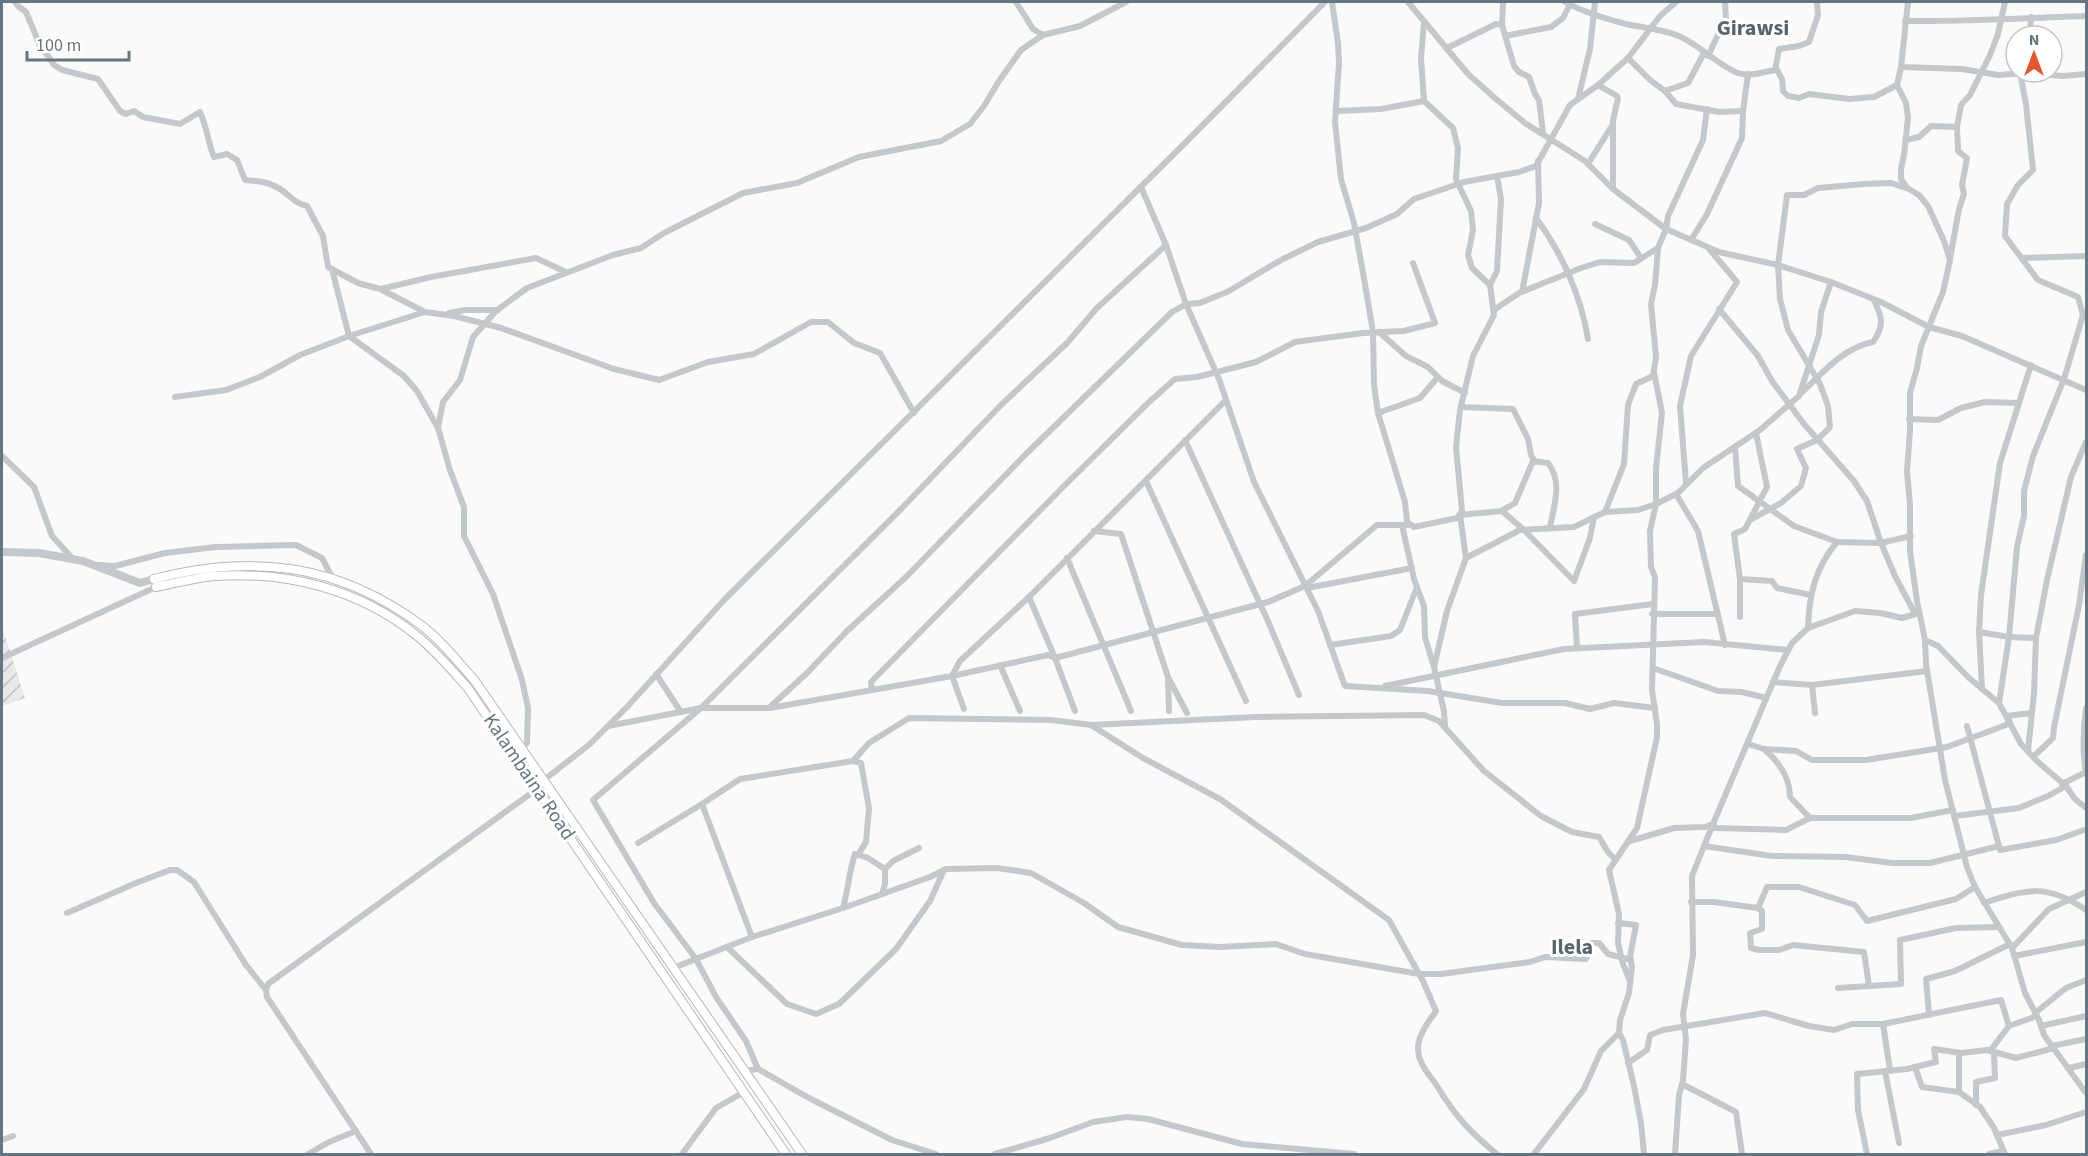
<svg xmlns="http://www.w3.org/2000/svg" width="2088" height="1156" font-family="'Source Sans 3',sans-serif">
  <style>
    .industrial { fill: url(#industrial-furrows) }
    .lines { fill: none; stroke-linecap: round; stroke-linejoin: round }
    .secondary-casing { stroke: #b3babf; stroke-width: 10 }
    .minor { stroke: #c3c8cc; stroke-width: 6 }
    .tertiary { stroke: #c3c8cc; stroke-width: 8 }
    .secondary { stroke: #fff; stroke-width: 8 }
    .labels { text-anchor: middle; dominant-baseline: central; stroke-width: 6; stroke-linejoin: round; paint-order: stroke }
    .street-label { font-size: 20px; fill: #657683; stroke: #fff }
    .quarter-label { font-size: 22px; font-weight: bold; fill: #57646e; stroke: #fff }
  </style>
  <defs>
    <pattern id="industrial-furrows" width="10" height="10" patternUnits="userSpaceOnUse" patternTransform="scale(1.5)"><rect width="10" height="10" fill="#e8e9e9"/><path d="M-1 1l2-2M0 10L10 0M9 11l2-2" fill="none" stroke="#c0c1c2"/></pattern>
  </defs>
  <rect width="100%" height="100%" fill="#fafaf8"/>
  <polygon class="industrial" points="2,626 25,698 2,706"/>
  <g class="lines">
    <g class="secondary-casing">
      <g id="secondary">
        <path d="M154,579c99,-25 183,-16 267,46 20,15 37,37 54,56l327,473"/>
        <path d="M156,587c19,-4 39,-9 58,-11 73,-5 145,13 202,59 19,15 35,34 51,52l319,467"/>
      </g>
    </g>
    <g class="minor">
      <path d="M15,2l3,4 8,6 13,31 15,22 8,5 36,9 22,32 6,3 8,-3 9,6 37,7 20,-12c7,15 8,31 14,45l13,-3 10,6 8,20c14,1 26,2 38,11 9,7 12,12 24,15l16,30 5,31 30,16 22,6 45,23 29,4 47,12 113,41 45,11 49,-18 46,-8 57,-32h17l26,21 26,10 34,60"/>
      <polyline points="1016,2 1033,29 1043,35"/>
      <polyline points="1332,2 1338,43 1339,63 1335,122 1341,179 1354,223 1365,284 1373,332 1374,385 1378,413 1405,502 1407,522 1414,527 1457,518 1462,511 1456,447 1460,410 1473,356 1494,315 1490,285 1472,268 1468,255 1473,230 1471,211 1456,179 1458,148 1453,128 1424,101 1421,58 1424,23"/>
      <polyline points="1408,2 1468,74 1496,99 1525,123 1585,161 1613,189 1666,229 1719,252 1778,265 1831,282 1881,302 1929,327 1962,336 2086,390"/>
      <polyline points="1503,2 1502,25 1514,66 1519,72 1529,77 1535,94 1539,100 1543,133"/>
      <path d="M1565,2c18,10 41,17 61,22 18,4 36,5 53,12 21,9 38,29 59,37 12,4 25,-1 37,-3l4,-21 20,-3 10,-4 9,-27 -1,-13"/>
      <polyline points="1908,2 1901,67 1897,85 1906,103 1908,118 1904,155 1901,169 1901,179 1907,188 1919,195 1928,206 1944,241 1950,260 1943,292 1921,346 1917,368 1910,393 1910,431 1907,471 1910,505 1910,551 1917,601 1925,640 1938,646 1969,678 1999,703 2021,744 2038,762 2066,786 2075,799 2086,808"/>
      <path d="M1905,21c61,1 121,-3 181,-5"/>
      <polyline points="1505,36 1551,27 1563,18 1570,4"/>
      <polyline points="2030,36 2031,17"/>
      <polyline points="1447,48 1496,24 1502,25"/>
      <polyline points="1708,56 1726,18 1725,2"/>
      <polyline points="1628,58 1650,80 1665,91 1688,83 1704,53"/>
      <polyline points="1901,67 1962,69 1998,75 2026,73 2063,76 2086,74"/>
      <polyline points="1776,68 1782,79 1783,91 1788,96 1799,98 1809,94 1849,99 1874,97 1897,85"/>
      <polyline points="1598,85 1617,96 1618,99 1613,120 1613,189"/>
      <polyline points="1665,91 1676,104 1719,112 1743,111 1748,74"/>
      <polyline points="1578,99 1590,49 1595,2"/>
      <polyline points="1336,111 1381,109 1424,101"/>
      <polyline points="1906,140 1919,137 1931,126 1957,127"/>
      <polyline points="1588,164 1613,124"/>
      <polyline points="1141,187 1166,245 1186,304 1219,379 1254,482 1318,611 1345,686 1428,691 1502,703 1565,703 1590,709 1614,703 1655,708"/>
      <path d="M1536,218c26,35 45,78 52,121"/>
      <polyline points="1595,224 1629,240 1641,258"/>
      <polyline points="1691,240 1707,214 1742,138 1743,111"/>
      <polyline points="2022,258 2086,256"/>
      <polyline points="1950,259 1959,209 1964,194 1962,185 1967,158 1958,151 1957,127 1961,105 1970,95 1990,55 1998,34 2005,2"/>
      <polyline points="332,269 349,336 425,312"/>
      <polyline points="1490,285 1497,271 1501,199 1497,176"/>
      <polyline points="381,289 431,277 536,258 566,272"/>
      <polyline points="1522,292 1539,203 1538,161"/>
      <polyline points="1719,309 1758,356 1772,381 1804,424 1854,481 1867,501 1881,543 1895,576 1913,610 1919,613"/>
      <polyline points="1494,310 1519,293 1581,268 1600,262 1634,263 1658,248"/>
      <polyline points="449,313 465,310 498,310"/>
      <polyline points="1379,332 1406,356 1428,367 1442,381 1465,393"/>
      <path d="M1800,394c23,-21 42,-46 73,-52 12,-17 9,-25 1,-42"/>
      <polyline points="175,397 226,390 260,377 300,355 349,336 404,376 417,391 438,428 450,470 464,507 464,536 493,594 522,680 528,708 527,743 513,754"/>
      <polyline points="1461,407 1513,409 1528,439 1531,455 1535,462"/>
      <polyline points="1378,413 1420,398 1438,377"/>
      <polyline points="1909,419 1938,420 1961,408 1985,402 2018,403"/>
      <polyline points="438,428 443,402 460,380 473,337 496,311 527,288 613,255 641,248 664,233 743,193 797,183 859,157 941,141 970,124 984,106 999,81 1021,50 1043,35 1080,26 1126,2"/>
      <polyline points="1185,440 1267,619 1299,695"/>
      <polyline points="1735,447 1738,486 1794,526 1837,542 1881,543 1911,536"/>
      <polyline points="2,456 34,487 52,536 73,559"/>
      <polyline points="1146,481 1246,701"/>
      <polyline points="1686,483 1680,406 1691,356 1737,282 1710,250"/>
      <polyline points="1676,494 1698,531 1725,645"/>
      <path d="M1501,511l14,-8 18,-42 15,2c15,19 6,42 2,64"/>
      <polyline points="1605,512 1624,464 1628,405 1636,384 1653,376 1656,357 1651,304 1655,285 1658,248 1666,229 1668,216 1703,140 1707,109"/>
      <polyline points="1750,520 1781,503 1801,486 1806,468 1797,449 1817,440 1830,427 1828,406 1820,384 1788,330 1780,299 1778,265 1787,195 1804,195 1818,188 1864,184 1891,183 1906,188"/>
      <polyline points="1402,525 1414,579 1424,606 1425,637 1433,664"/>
      <polyline points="1094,531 1121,534 1168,677 1169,711"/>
      <polyline points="1067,558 1131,711"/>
      <polyline points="1466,558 1460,515 1502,511 1524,530 1574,581 1590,538 1594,517"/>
      <polyline points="98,565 115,566 165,553 216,547 296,545 322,558 332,577"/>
      <polyline points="1740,579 1772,581 1777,588 1811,595"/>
      <polyline points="1307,588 1412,568"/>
      <polyline points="1029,597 1055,658 1075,711"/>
      <polyline points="1652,614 1718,614"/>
      <polyline points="1740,617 1740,579 1734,534 1745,529 1767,487 1756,433"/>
      <polyline points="1808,628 1855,611 1880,613 1902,618 1919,613"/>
      <polyline points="1979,632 1981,595 2000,463 2031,365"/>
      <polyline points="1925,640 1926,664 1945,780 1967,867 1975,887 2012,948 2025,993 2039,1020 2044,1035 2086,1093"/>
      <polyline points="1330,645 1391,636 1400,630 1417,587"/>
      <polyline points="1577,648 1575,614 1653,604"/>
      <polyline points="2,658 156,587"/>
      <polyline points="1000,665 1020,711"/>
      <polyline points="1653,668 1718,691 1742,692 1766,698"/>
      <polyline points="656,674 681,712"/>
      <polyline points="1169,679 1187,713"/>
      <polyline points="1773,682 1812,685 1927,671"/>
      <polyline points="1812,685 1815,713"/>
      <polyline points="1385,686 1564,649 1704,642 1788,650"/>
      <polyline points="872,689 871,682 1065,485 1148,403 1175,379 1197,377 1256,362 1295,342 1363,333 1404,331 1435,323 1413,263"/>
      <polyline points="1982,689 1979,632 2009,637 2036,638"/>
      <polyline points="1999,703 2009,637 2017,547 2024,516 2024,491 2033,456 2064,379 2083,315 2078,297 2038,280 2005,236 2007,204 2018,185 2033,170 2026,104 2020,73"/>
      <polyline points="771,706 807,673 847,631 906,577 1027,453 1172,312 1186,304 1200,303 1229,291 1281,260 1318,242 1366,228 1397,214 1414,199 1464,182 1519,172 1536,166 1570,105 1598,85 1628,58 1660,16 1676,2"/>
      <polyline points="964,709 952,676 960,661 1029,597 1226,400"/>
      <polyline points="2006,716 2032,713"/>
      <path d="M1091,725l52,33 77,41 169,121 34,61 13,30c-7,10 -18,24 -18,37 0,17 13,28 21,41 16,27 33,45 58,65"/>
      <polyline points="608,726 701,708 901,509 1001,405 1067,343 1097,308 1166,245"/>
      <polyline points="1445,726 1444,711 1434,667 1447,611 1466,558 1520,530 1574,527 1605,512 1638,510 1656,504 1678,493 1703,468 1760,430 1799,396 1819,335 1821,312 1831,282"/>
      <polyline points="1967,726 2000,850 2056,840 2084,830"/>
      <polyline points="1748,744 1764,749 1796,751 1812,760 1866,760 1947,747 2006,725 2009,721"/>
      <path d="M1764,749c14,12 26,28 26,48l20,21"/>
      <polyline points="2028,751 2034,693 2036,638 2047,580 2071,477 2086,442"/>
      <polyline points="2033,757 2053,738 2054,727 2079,605 2086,555"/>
      <polyline points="853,761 869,743 909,718 1051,720 1091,725 1256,717 1424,715 1439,721 1484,771 1541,816 1572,832 1599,837 1608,852 1615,859"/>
      <path d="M2086,773c-4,-23 -3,-43 0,-65"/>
      <polyline points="2062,784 2086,772"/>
      <polyline points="1954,816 2019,808 2048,796 2066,786"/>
      <path d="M1630,841l44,-13 31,-1 8,-3 67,-158 12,-23 16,-15c1,-33 7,-60 29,-86"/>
      <polyline points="638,843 702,804"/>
      <polyline points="1704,846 1713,824 1715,828 1786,830 1810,818 1911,818 1953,810"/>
      <polyline points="882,894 885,884 885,869 893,861 919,848"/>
      <polyline points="1691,902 1714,902 1758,908 1767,887 1799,887 1855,905 1867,921 1956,899 1975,887"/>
      <path d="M1984,903c42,-14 63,-20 102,7"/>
      <path d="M843,908c5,-18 6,-36 12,-54l13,4 17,11"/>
      <polyline points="1758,908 1762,911 1762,929 1750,933 1751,948 1759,950 1779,950 1793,945 1864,952 1869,986"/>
      <polyline points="67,913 136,883 170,870 177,870 194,882 246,965 266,990"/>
      <polyline points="752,937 702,804 740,779 853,761 861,763 869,808 866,842 858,855"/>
      <polyline points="727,947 787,1004 816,1014 839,1004 896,949 930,901 944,870"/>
      <polyline points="2012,948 2049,909 2086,892"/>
      <polyline points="2014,956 2086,942"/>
      <polyline points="673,968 752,937 843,908 930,877 946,869 997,868 1031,873 1084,903 1118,927 1182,945 1220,947 1276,944 1305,954 1419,974 1441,974 1530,962 1545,957 1586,959 1591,943 1599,943 1608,954 1631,960"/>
      <polyline points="1630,981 1623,964 1618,943 1619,914 1609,870 1637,828 1657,737 1657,724 1652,690 1655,577 1651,567 1650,531 1656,504 1656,468 1662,413 1654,372"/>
      <polyline points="1838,988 1901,984 1900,940 1956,928 1999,927"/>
      <polyline points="2035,1013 2066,988 2086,980"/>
      <polyline points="1929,1015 1926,979 1955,971 2010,944"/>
      <polyline points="1883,1024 1890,1070"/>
      <polyline points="2041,1026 2086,1016"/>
      <polyline points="1619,1033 1623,1040 1634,1086 1641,1123 1644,1154"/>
      <polyline points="2052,1046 2086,1039"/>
      <polyline points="1990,1051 2009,1026"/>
      <polyline points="1959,1053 1959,1092 1980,1107 1994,1128 2005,1154"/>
      <polyline points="1628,1063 1647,1050 1650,1035 1663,1030 1765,1013 1809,1026 1834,1030 1852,1024 1883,1024 2001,1000 2009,1026 2037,1016"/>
      <polyline points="1915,1067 1922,1087 1959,1092"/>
      <polyline points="2069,1068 2086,1064"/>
      <polyline points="758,1069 746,1041 716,997 696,959 654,903 593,800 701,708 770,708 952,676 1048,655 1055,658 1268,602 1305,586 1377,525 1409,525"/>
      <polyline points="744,1071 758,1069 809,1098 892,1140 936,1154"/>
      <polyline points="1885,1071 1899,1143"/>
      <polyline points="1682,1084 1736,1112 1742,1154"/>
      <polyline points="1976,1105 1976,1082 1995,1078 1994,1052"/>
      <polyline points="1997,1135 2046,1125 2086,1112"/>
      <polyline points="2,1140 13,1136"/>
      <polyline points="308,1154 329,1142 356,1131"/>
      <polyline points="371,1154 267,997 266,990 268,984 537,789 544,780 590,744 627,707 725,599 1184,144 1325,2"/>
      <polyline points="682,1154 716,1108 744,1092"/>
      <polyline points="995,1154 1050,1138 1093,1122 1127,1117 1148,1119 1242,1144 1354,1154"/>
      <polyline points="1534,1154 1584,1089 1601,1051 1619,1033 1620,1020 1629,993 1632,967 1630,957 1636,925 1618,923"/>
      <polyline points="1675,1154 1679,1095 1683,1081 1686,1039 1683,1014 1693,955 1692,876 1704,846 1772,856 1846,857 1892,863 1930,863 1999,846"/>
      <polyline points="1867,1154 1858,1110 1857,1074 1907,1069 1936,1062 1934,1049 1961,1053 1987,1050 2016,1058 2054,1048"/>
      <polyline points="1989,1154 2003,1151"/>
    </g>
    <polyline class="tertiary" points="2,552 39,553 83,561 140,583 154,579 155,583"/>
    <use href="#secondary" class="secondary"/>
  </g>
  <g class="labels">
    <g class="street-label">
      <text transform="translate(529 777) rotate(56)">Kalambaina Road</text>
    </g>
    <g class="quarter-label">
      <text x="1753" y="28">Girawsi</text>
      <text x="1572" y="947">Ilela</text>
    </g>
  </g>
  <rect width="2088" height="1156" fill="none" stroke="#657683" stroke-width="6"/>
  <g transform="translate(2034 54)"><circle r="28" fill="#ffffff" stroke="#c1c8cd" stroke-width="1.5"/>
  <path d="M0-4.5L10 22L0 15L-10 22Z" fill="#e4572e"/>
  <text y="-9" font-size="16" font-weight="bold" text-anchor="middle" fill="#657683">N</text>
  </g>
  <path d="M27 51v9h102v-9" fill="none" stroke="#657683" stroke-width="3"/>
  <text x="36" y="51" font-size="18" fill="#657683" stroke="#ffffff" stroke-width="4.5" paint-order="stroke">100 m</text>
</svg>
